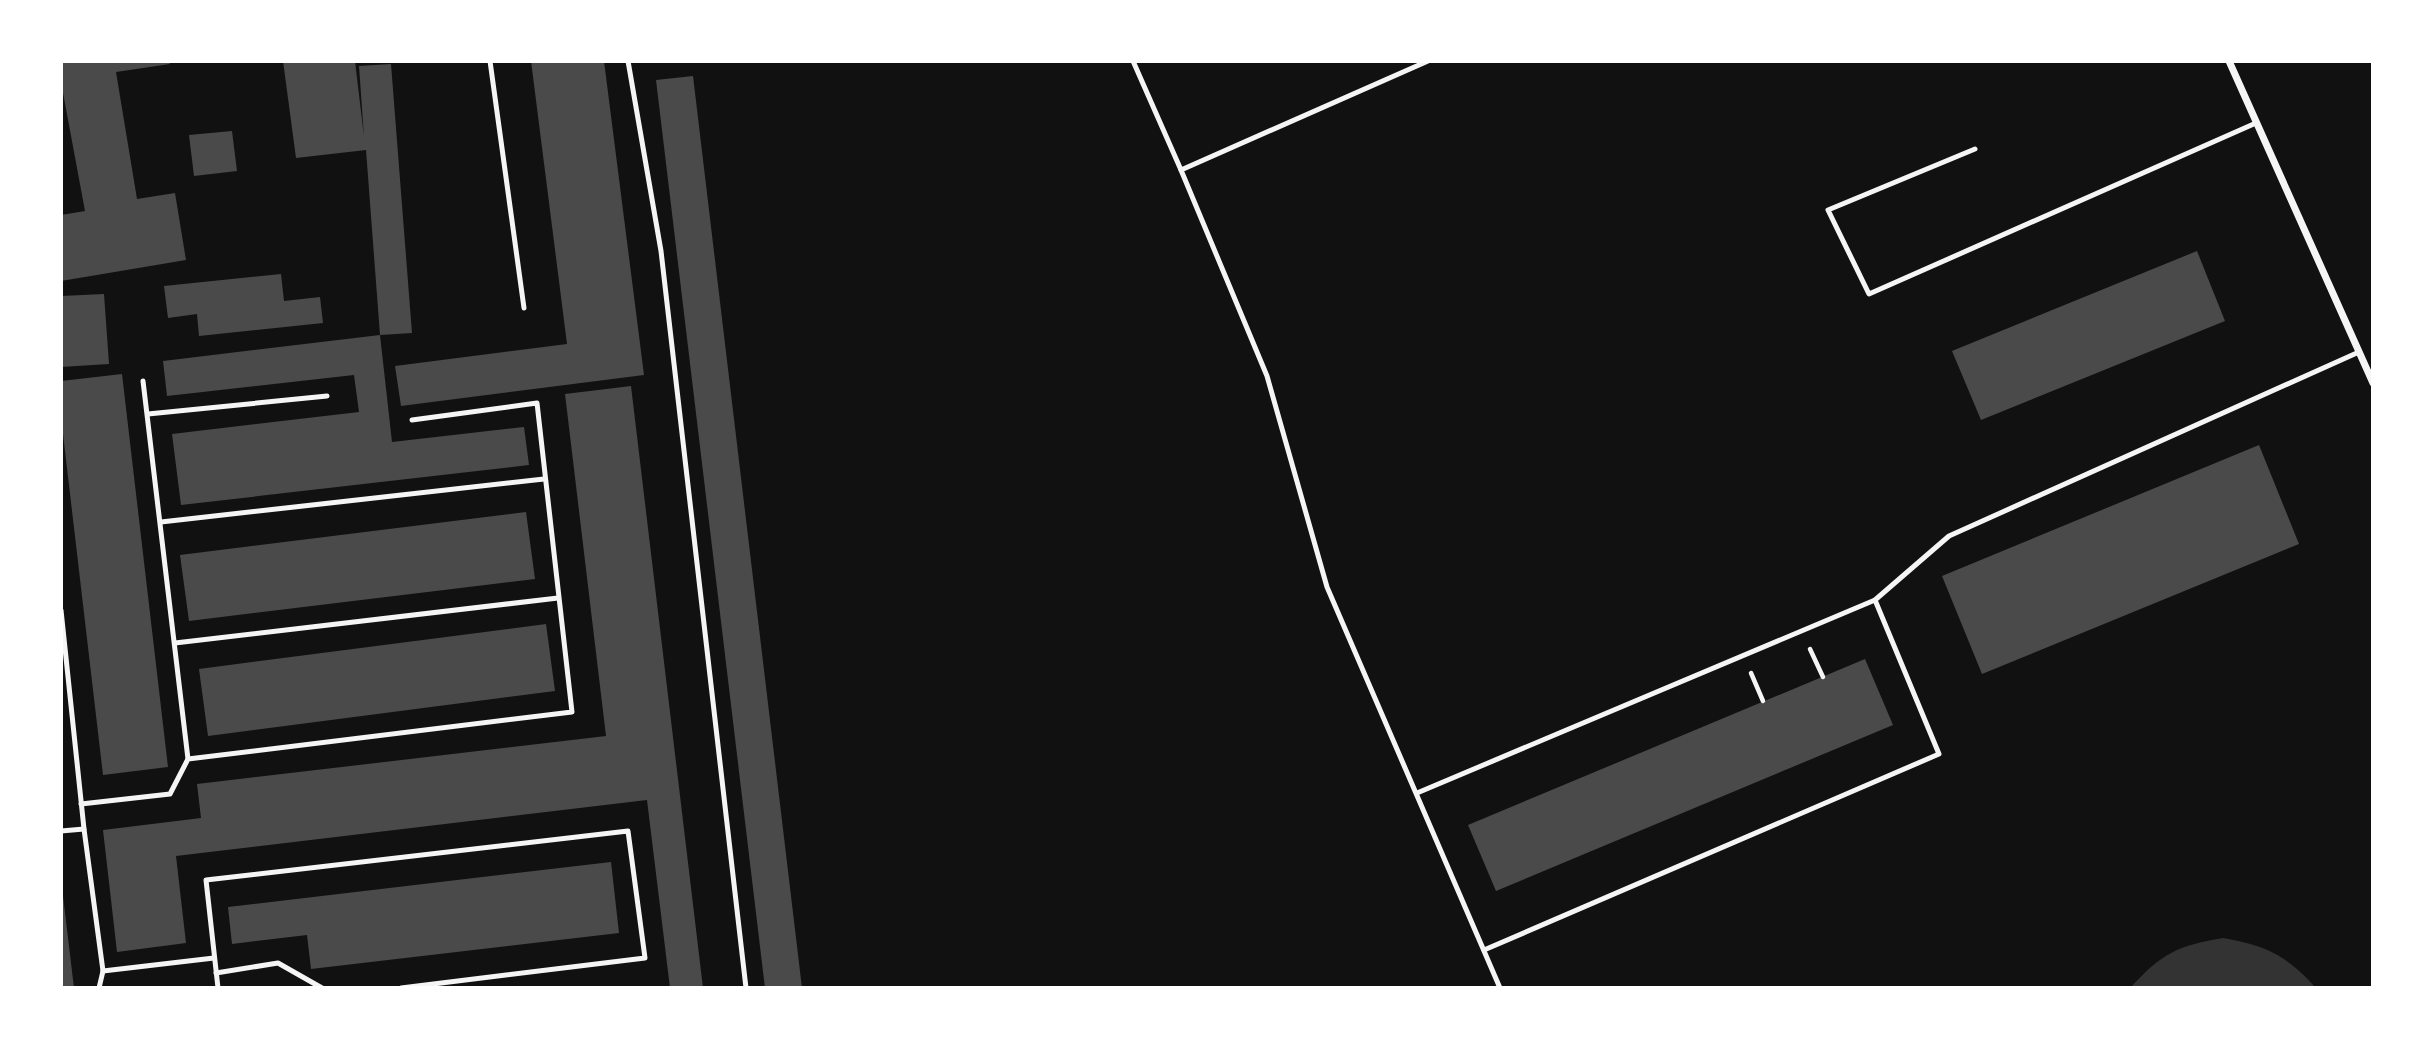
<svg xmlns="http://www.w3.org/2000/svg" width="2434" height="1049" font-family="'Roboto Condensed',sans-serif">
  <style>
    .water { fill: #333 }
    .building { fill: #4a4a4a }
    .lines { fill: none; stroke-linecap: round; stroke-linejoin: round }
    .path { stroke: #f5f5f5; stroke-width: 4.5 }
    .service { stroke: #f5f5f5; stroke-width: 5 }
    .minor { stroke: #f5f5f5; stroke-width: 7 }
  </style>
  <rect width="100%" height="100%" fill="#111"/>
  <path class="water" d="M2223,938c44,8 63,17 93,50h-186c32,-35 47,-42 93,-50z"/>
  <g class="building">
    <polygon points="61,61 169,61 170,64 116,72 137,199 175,193 186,260 61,281 61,215 85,211 61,82"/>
    <polygon points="283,61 355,61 364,137 359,66 391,64 412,333 380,335 392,442 524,427 529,465 181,505 172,434 359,412 354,375 167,396 163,361 380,335 366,150 296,158"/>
    <polygon points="531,61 604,61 644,375 401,406 395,366 567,344"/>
    <polygon points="693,76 802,988 765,988 656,80"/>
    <polygon points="232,131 237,171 194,176 189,135"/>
    <polygon points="2197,251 2225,321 1981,420 1952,351"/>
    <polygon points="281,274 284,301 320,297 323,323 199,336 197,314 168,318 164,286"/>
    <polygon points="104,294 109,364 61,367 61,296"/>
    <polygon points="122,374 168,767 103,775 61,417 61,381"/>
    <polygon points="631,386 703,988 670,988 647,800 176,856 186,943 117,952 103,830 201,818 197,784 606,736 565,394"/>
    <polygon points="2259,445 2299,544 1982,674 1942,576"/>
    <polygon points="526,512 535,579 189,621 180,555"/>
    <polygon points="546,624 555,691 208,736 199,669"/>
    <polygon points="1865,659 1893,725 1496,891 1468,825"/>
    <polygon points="611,862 619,933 311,969 307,935 232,944 228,907"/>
    <polygon points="61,896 63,896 74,988 61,988"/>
  </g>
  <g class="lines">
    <g class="path">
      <polyline points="1810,649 1823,677"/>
      <polyline points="1751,673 1763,701"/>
    </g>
    <g class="service">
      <polyline points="490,61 524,308"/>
      <polyline points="628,61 661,251 746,988"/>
      <polyline points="1133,61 1181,170"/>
      <polyline points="1428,61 1181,170 1267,376 1327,587 1500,988"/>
      <polyline points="1975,149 1828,210 1869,294 2256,123"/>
      <polyline points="143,381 188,759"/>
      <polyline points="148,414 327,396"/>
      <polyline points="161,522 544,479"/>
      <polyline points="61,610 84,829 103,971 99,988"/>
      <polyline points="175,643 558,598"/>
      <polyline points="1417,793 1875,600 1949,536 2359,352"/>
      <polyline points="81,804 170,794 188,759 572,712 537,403 412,420"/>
      <polyline points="61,831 84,829"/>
      <polyline points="1484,950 1939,754 1875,600"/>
      <polyline points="103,971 214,958"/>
      <polyline points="216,973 278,963 322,988"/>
      <polyline points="218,988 206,880 628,831 645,958 401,988"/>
    </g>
    <polyline class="minor" points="2229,61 2373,383"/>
  </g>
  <rect width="2434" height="1049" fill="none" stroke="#ffffff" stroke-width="126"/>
</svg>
